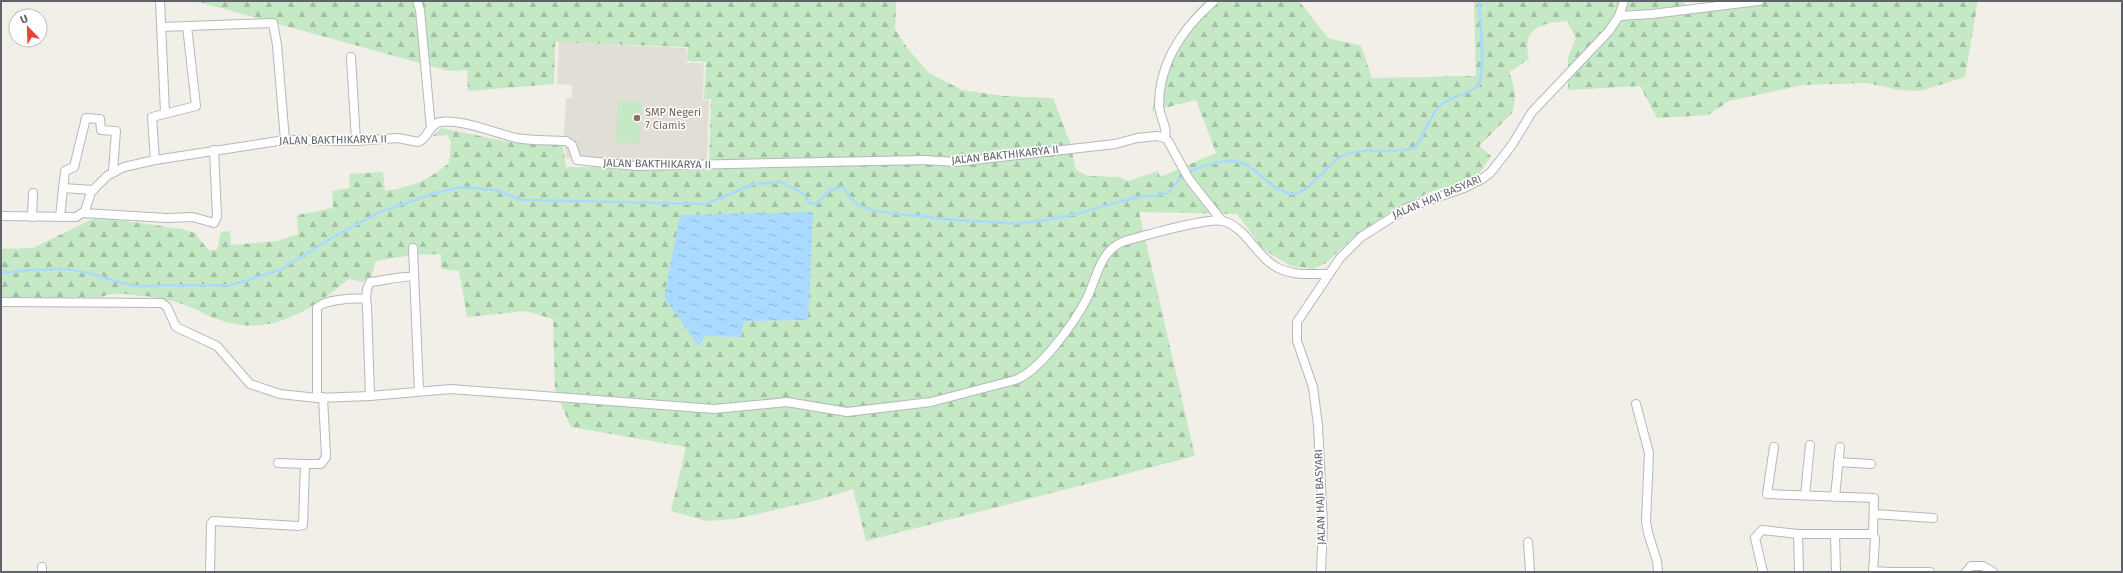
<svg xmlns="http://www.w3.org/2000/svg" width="2123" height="573" font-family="'Fira Sans',sans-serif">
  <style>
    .education { fill: #e1ded6 }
    .forest { fill: url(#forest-firs); fill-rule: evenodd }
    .pitch { fill: #c5e8c5 }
    .water { fill: url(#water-ripples) }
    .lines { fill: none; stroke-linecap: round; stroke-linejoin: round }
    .stream { stroke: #aadaff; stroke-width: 2.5 }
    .street-casing { stroke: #b5b8bc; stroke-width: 10 }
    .street { stroke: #fff; stroke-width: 8 }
    .education-dot { fill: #8d6e63; stroke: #fff; stroke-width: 1.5 }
    .labels { text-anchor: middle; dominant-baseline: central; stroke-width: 3; stroke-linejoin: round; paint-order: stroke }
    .education-label { font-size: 11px; fill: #785e54; stroke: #fff; text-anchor: start }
    .street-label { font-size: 11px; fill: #5f6368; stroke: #fff }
  </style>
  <defs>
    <pattern id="forest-firs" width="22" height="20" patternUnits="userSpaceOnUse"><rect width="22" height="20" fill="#c5e8c5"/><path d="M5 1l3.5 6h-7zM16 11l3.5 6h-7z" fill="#a3c0a4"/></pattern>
    <pattern id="water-ripples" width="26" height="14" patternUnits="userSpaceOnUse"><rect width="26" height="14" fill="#aadaff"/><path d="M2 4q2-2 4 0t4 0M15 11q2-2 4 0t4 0" fill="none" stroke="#8eb4d2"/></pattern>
  </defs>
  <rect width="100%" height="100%" fill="#f1efe8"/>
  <polygon class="education" points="559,42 686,48 686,63 704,63 703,100 709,100 707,161 603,161 566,158 564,135 566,98 572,98 572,85 557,84"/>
  <path class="forest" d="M195,1h701l-1,28 13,20 21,24 33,17 43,6 48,2 17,45 6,27 12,6 31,1 9,4 30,-10 2,6 56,-24 -20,-53 -44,11c9,-48 18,-75 53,-110h94l29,37 33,8 11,32 104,-2 -2,-75h209l9,13 19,-3 -3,-10h270l-13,76 -45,14 -21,-1 -32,-7 -64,2 -74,16 -21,14 -51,3 -17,-32 -72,4v-33l8,-19 -9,-17c-26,2 -46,7 -38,38l-20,13c6,14 8,25 3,41l-33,33 12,10 -12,18 -19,9 -28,8 -39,19 -42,29 -25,24 -13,6 -22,-3 -28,-17 -26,-35 -98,-2 56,244 -329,85 -13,-52 -39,12 -79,18 -28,2 -36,-10 15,-64 -115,-20 -16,-37 -2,-71 -27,-8 -59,6 -8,-46 -18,-2v-15l-29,1 -36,6 -5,16 -9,5 -13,-3c-39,31 -79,60 -132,40 -8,-2 -15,-7 -22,-10 -15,-7 -34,-11 -50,-13 -19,-1 -26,-5 -45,1l-99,2v-50l32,-1 64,-31 85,12 13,4 13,17h9l4,-18 9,-1 1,14 46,-4 21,-7 -1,-19 36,-7 -1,-17 18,-3 -1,-14 34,-2 2,19c29,-5 40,-9 64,-28l2,-20 -3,-8 -15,1 8,-8 68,14 54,3 3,22h143l2,-68h-7l2,-37 -20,-1 2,-14 -133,-5 -1,42 -86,7 -1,-21 -18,1zM680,215l128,105 -64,1 -3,16 -36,-1 -6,11z"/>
  <polygon class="pitch" points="618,101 642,102 640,143 616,142"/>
  <polygon class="water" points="813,212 808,320 744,321 741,337 705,336 699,347 664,297 680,215"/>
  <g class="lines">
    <path class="stream" d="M1,273l30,-3 34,-1 19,3 50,14 97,-1 49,-15 50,-31 50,-27 49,-17 30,-8 37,3 26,10 184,4 48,-20 27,-2 23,12 5,9 7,1 14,-14 12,-3c6,5 9,14 16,18 19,8 41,9 62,11 24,4 47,5 72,6 10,1 21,2 31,1 37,-3 74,-15 110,-25 11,-3 24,-1 34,-5 6,-3 8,-9 13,-14 11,-10 31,-16 46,-18 27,-4 39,28 65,33 16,3 35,-30 51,-38 23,-11 51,0 74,-9 9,-14 13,-31 25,-42 8,-8 34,-14 37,-19 8,-12 2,-68 1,-85"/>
    <g class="street-casing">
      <g id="street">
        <polyline points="160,1 165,113"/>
        <polyline points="417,1 420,10 431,128"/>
        <polyline points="1619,16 1652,14 1759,1"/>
        <polyline points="162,27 273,23 277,45 285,140"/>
        <polyline points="351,57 356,141"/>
        <path d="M1165,138c3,-11 -6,-22 -6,-33 0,-43 24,-77 55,-104"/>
        <polyline points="155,160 152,117 196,106 187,26"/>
        <polyline points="63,188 93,190"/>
        <polyline points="83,213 167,218 193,217 214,223 217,217 214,150"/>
        <path d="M1,216l75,1 9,-6 6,-19 16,-16 17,-9 31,-7 130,-20 71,1 42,-3 20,4c10,-3 11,-18 22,-20 22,-3 55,11 76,16 16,3 34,2 50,3l6,4 5,15 58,6 289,-6 32,2 159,-18 22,-6 20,-2 8,2 3,3 21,38 33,42"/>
        <polyline points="32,217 33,193"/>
        <polyline points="60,217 65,171 74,167 86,118 100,119 101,130 116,131 113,171"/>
        <polyline points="413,248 419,391"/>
        <path d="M366,299l1,-10 3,-7c9,-1 40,-7 44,-5"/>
        <path d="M1,302l161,1 5,4 9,20 41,19 33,38 30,10 37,4 53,-2 81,-7 263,20 73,-7 60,10 84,-10 84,-22c24,-8 59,-57 71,-80 11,-21 13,-50 39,-59 19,-5 82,-24 98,-20 22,6 32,32 50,44 15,11 38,9 56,9"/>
        <path d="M317,398v-90c7,-9 38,-10 49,-9l1,7 3,90"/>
        <polyline points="1636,404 1649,453 1646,521 1648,533 1657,561 1658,572"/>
        <polyline points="1774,447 1767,494 1874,498 1873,534"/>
        <polyline points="1838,462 1871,464"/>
        <polyline points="305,464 321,464 326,457 323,397"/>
        <polyline points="1805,495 1810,445"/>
        <polyline points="1835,497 1840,447"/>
        <polyline points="1874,514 1933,518"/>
        <polyline points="1798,534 1799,572"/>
        <polyline points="1835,535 1836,572"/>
        <polyline points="1528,542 1530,572"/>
        <polyline points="1873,571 1891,572"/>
        <polyline points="42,572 42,567"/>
        <polyline points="210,572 211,524 213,521 299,526 303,525 305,464 278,463"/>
        <polyline points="1321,572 1323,525 1318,425 1313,387 1297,341 1297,322 1340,258 1361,237 1407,208 1464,188 1482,179 1491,172 1512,145 1532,112 1609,31 1619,16 1624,1"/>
        <polyline points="1763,572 1755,538 1762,530 1798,534 1873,534 1875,539 1873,572"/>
        <polyline points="1894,572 1930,572"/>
        <polyline points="1966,572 1971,566 1983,566 1993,572"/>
      </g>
    </g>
    <use href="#street" class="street"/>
  </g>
  <circle class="education-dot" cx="637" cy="118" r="4"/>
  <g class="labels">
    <g class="education-label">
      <text x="645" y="112">SMP Negeri<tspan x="645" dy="13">7 Ciamis</tspan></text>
    </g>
    <g class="street-label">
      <text transform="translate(333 140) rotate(-1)">JALAN BAKTHIKARYA II</text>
      <text transform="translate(1005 155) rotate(-6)">JALAN BAKTHIKARYA II</text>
      <text transform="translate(657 164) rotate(1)">JALAN BAKTHIKARYA II</text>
      <text transform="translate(1437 197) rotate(-23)">JALAN HAJI BASYARI</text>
      <text transform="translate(1320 497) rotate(-92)">JALAN HAJI BASYARI</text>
    </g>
  </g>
  <rect width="2123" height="573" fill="none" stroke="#5f6368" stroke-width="4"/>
  <g transform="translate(28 28) rotate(337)"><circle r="19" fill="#ffffff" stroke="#bfc1c3"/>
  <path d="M0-3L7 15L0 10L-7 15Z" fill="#ea4335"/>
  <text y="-6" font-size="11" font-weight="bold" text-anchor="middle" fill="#5f6368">U</text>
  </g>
</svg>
